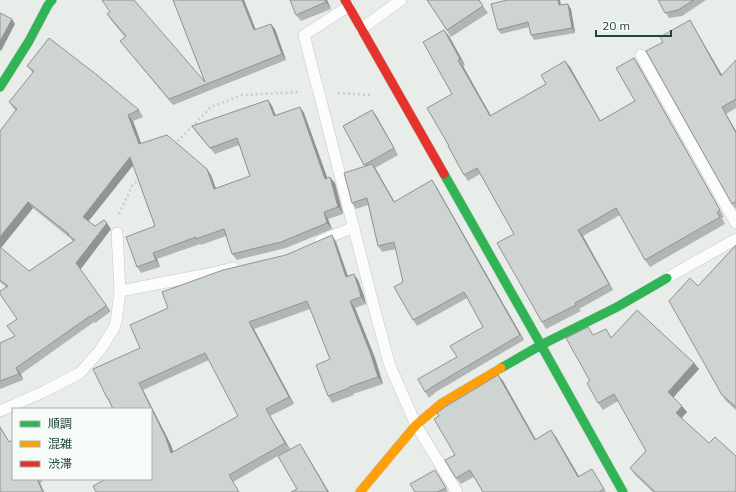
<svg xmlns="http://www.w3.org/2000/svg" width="736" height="492" font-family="Mulish,'Noto Sans JP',sans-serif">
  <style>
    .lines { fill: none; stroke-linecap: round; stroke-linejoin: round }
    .lane-casing { stroke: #c5cac7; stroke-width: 12 }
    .fast-casing { stroke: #c3cbc7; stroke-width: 10 }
    .slow-casing { stroke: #c3cbc7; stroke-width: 10 }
    .jam-casing { stroke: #c3cbc7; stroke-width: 10 }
    .path { stroke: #c6cfcb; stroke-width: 2.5; stroke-dasharray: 2 3; stroke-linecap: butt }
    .lane { stroke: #fcfcfc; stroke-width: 11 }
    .fast { stroke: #30b455; stroke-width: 9 }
    .slow { stroke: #ff9f0a; stroke-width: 9 }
    .jam { stroke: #e5322d; stroke-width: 9 }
    .wall { fill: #b1b6b5; fill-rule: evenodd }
    .shaded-wall { fill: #909493 }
    .building { fill: #ced4d2; stroke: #909493; fill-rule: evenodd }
  </style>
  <rect width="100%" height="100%" fill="#e8edea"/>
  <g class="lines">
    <g class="lane-casing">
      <g id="lane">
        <polyline points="349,6 304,35 375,311 390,366 416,425 457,492"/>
        <polyline points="361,29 401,0"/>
        <polyline points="641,55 736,223"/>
        <polyline points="320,241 354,227"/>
        <polyline points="667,278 736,239"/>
        <polyline points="120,291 208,274 233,268"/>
        <polyline points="0,411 43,392 80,373 100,350 114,328 116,322 120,291 117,233"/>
      </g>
    </g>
    <g class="fast-casing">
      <g id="fast">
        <polyline points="0,87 29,41 48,5 52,0"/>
        <polyline points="444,174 541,345 623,492"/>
        <polyline points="501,368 541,345 617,307 667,278"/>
      </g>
    </g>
    <g class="slow-casing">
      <polyline id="slow" points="360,492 416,425 442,403 501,368"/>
    </g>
    <g class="jam-casing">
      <polyline id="jam" points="345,0 444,174"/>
    </g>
    <g class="path">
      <polyline points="338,93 371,95"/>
      <polyline points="174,145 211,107 242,95 301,92"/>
      <polyline points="119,214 132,186 140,178"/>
    </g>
    <use href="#lane" class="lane"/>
    <use href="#fast" class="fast"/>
    <use href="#slow" class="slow"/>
    <use href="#jam" class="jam"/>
  </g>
  <g class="wall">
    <polygon points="173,0 244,0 256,30 275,29 286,60 173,105 124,46 120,41 125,37 111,20 107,14 110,12 205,82"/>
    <polygon points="327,0 331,9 301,21 296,15"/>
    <polygon points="427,0 479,0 488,13 451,37"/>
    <polygon points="658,0 706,0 682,16 669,18"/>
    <polygon points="561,5 571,9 575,33 534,40 531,35 529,27 501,34 498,30"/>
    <polygon points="690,20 694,27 722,75 736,60 736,108 726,114 736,131 736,209 732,204 663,42"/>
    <polygon points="449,36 465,65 463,66 491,116 546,84 565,61 570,67 600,121 635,101 634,58 638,64 724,217 722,218 725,224 650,267 645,260 620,215 583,236 613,290 579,309 581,311 546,329 542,322 514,234 480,174 468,181 464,175 449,146 452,94"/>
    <path d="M27,66l112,44 4,7 -10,4 8,23 66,25 4,6 5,13 34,-12 -11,-31 -24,9 -19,-22 -4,-6 76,-26 4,6 4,9 24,-8 4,6 23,65 8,5 8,31 -15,5 4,10 -46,19 -49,12 -5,-6 -6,-18 -25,9 -1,-1 -43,15 3,8 -19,6 -4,-6 18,-41 -22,-61 -45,57 7,4 16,3 -31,41 26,35 4,6v1l-15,11 -1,-1 -73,52 2,6 -23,9v-46l15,-7 2,-17 -11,-32 -6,-5v-151l16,-20 -2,-2 -5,-7 24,-29zM33,208l37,30 3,3 -44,30 -28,-23z"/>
    <polygon points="372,110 377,117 398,155 375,168 394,202 436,186 524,340 436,392 429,398 425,392 483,327 467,298 417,326 413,320 396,249 382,252 378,246 368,205 356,209 352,203 365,166 343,126"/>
    <path d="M336,242l12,34 6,-2 4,6 6,16 2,8 -11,4 20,50 8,26 -30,10 1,1 -22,8 -4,-7 2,-37 -20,-50 -56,20 40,75 -24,12 20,33 -57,33 -82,-3 -40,-74 -4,-7 33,-50 146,-93zM209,360l29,56 -65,36 -2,-7 -28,-55z"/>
    <polygon points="736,245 736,410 726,401 722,395 698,286"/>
    <polygon points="594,335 611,337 694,363 699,369 673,397 687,412 682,418 736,492 653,492 635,475 630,468 646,451 618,401 603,410 598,403 590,381"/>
    <polygon points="498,375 503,381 536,439 556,437 579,477 592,469 606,492 483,492 474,477 461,484 456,478 455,455 439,416"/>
    <polygon points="0,426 9,442 13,479 41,479 42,482 40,483 44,492 0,492"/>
    <polygon points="438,474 448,491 446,492 415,492"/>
  </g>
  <g class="shaded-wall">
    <polygon points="242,0 244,0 258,36 254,30"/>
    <polygon points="325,0 327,0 331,9 326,2"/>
    <polygon points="558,0 560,0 562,10 559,5"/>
    <polygon points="568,4 571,9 575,33 572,28"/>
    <polygon points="12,19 15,24 1,51 0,50 0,41"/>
    <polygon points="690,20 694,27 726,82 721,76"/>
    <polygon points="271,24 275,29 286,60 282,54"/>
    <polygon points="444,30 449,36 465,65 460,59"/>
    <polygon points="634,58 638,64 724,217 720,210"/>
    <polygon points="458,60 463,66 495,123 490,116"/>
    <polygon points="565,61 570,67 604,127 600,121"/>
    <polygon points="268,100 272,106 278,122 274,116"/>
    <polygon points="300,107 304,113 330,185 325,179"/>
    <polygon points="722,107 726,114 736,131 736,133"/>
    <polygon points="372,110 377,117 398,155 394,148"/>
    <polygon points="128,115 133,121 144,151 139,144"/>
    <polygon points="130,157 135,163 87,223 83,217"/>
    <polygon points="372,164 376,169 398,208 394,202"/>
    <polygon points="207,169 211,175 218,195 214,189"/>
    <polygon points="330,177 335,183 343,214 338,207"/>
    <polygon points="432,180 436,186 524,340 520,335"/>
    <polygon points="28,202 33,208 0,249 0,237"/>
    <polygon points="324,212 328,219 332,229 327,223"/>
    <polygon points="107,223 111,229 80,270 76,263"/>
    <polygon points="578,230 583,236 613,290 609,284"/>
    <polygon points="332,235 336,242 350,283 346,277"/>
    <polygon points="153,253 157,259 160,267 156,260"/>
    <polygon points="354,274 358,280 364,296 366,304 361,297"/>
    <polygon points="350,301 355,308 375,358 383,384 378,377"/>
    <polygon points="106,305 110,311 110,312 106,306"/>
    <polygon points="249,322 254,329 294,404 289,397"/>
    <polygon points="694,363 699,369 672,399 668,392"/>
    <polygon points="16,368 21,374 23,380 19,374"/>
    <polygon points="498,375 503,381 539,446 535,440"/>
    <polygon points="139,383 143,390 171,445 176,459 171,453"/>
    <polygon points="682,406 687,412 680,419 676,413"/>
    <polygon points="266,409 270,416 290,449 285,443"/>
    <polygon points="551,430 556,437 583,483 578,477"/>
    <polygon points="300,444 304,450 329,492 328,492"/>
    <polygon points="37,479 40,483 44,492 43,492"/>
  </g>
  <g class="building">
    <polygon points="102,0 134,0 205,82 173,0 242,0 254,30 271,24 282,54 169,99 120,41 126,36 107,14 110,12"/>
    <polygon points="290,0 325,0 326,2 296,15"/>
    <polygon points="427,0 479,0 483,6 447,30"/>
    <polygon points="507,0 558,0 559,5 568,4 572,28 531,35 528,22 498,30 491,4"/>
    <polygon points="658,0 694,0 678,10 665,13"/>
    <polygon points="0,13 12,19 0,41"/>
    <polygon points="690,20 721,76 736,60 736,99 722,107 736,133 736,201 732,204 646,51 663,42 660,37"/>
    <polygon points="444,30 460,59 458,60 490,116 546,84 541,75 565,61 600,121 635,101 616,68 634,58 720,210 717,212 720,217 645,260 616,208 578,230 609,284 575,303 576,305 542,322 497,243 514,234 477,168 464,175 448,146 449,146 427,108 452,94 423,42"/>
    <polygon points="49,38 97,75 139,110 128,115 139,144 167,135 207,169 214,189 250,176 237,138 210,148 192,126 268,100 274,116 300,107 325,179 330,177 338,207 324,212 327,223 281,242 232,254 224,229 196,239 196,237 153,253 156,260 137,267 126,237 155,226 130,157 83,217 95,226 104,220 107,223 76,263 106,305 106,306 90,317 90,316 16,368 19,374 0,381 0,343 15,336 7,326 17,319 0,294 0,291 8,286 0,280 0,247 29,271 75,240 68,235 69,234 28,202 0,237 0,131 17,109 9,102 34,71 27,66"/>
    <polygon points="372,110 394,148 364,165 343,126"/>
    <polygon points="372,164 394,202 432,180 520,335 432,387 425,392 418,379 457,357 450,346 483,327 464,292 413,320 394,287 403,282 394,242 378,246 367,198 352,203 344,173"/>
    <path d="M332,235l14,42 8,-3 5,15 2,8 -11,4 20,51 8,25 -29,10v1l-21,8 -12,-31 14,-6 -23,-58 -58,21 40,75 -23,12 19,34 -56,32 10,17h-143l-3,-6 13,-7h45v-70h-38l-5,-11h-1l-14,-29 47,-21 -10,-23 38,-17 -6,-16 61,-22 63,-15zM205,353l33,63 -67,37 -5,-15 -27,-55z"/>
    <polygon points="736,245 736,407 722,395 669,301 690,278 698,286"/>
    <polygon points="637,310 694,363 668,392 682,406 676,413 709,443 715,437 736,456 736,492 655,492 630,468 646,451 614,394 598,403 587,383 590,381 566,338 588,327 593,335 606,329 611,338"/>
    <polygon points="498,375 535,440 551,430 578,477 592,469 604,489 599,492 483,492 470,470 456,478 445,460 455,455 434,419 439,416 437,413 445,407"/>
    <polygon points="0,427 9,442 13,440 13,479 37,479 43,492 0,492"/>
    <polygon points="300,444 328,492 291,492 297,489 278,456"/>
    <polygon points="435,470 446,488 437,492 415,492 410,484"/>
  </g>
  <rect x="12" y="408" width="140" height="72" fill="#f6fbf8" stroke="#a1b2ab"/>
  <rect x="20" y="421" width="20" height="6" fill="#30b455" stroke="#a1b2ab"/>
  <text x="48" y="428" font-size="12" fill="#224438">順調</text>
  <rect x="20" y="441" width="20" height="6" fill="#ff9f0a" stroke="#a1b2ab"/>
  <text x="48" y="448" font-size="12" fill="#224438">混雑</text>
  <rect x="20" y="461" width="20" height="6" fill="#e5322d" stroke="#a1b2ab"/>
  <text x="48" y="468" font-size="12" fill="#224438">渋滞</text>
  <path d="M596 30v6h75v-6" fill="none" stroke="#224438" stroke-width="2"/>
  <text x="602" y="30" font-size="12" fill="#224438" stroke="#f6fbf8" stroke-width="3" paint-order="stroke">20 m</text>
</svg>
